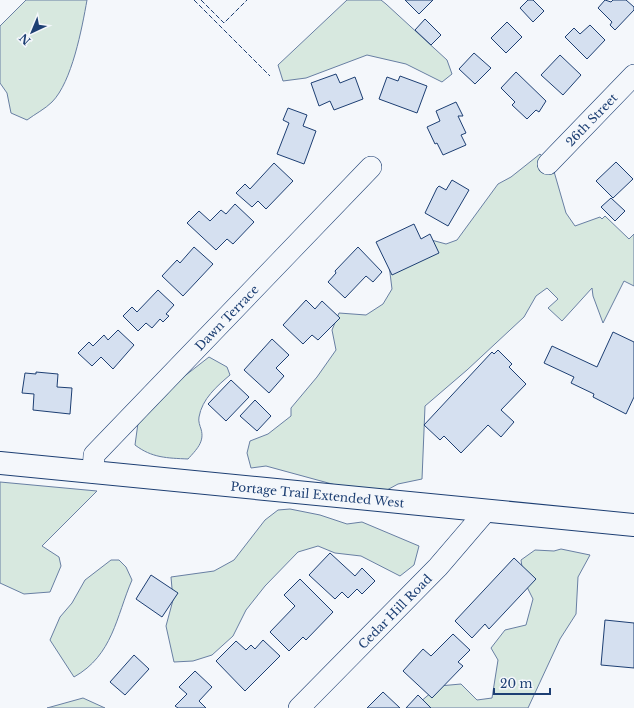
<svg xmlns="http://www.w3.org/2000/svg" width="634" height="708" font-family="'Libre Baskerville',serif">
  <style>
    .green { fill: #d7e8df; stroke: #687fa3 }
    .building { fill: #d5e0f0; stroke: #1d3f73 }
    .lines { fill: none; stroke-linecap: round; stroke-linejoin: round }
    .minor-casing { stroke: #1d3f73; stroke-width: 22 }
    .major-casing { stroke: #1d3f73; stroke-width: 24 }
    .minor { stroke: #f4f7fb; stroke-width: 21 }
    .major { stroke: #f4f7fb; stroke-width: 22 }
    .fence { stroke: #1d3f73; stroke-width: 1; stroke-dasharray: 5 2; stroke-linecap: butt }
    .labels { text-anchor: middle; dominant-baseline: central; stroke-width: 3; stroke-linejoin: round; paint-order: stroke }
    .street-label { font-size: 12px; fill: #1d3f73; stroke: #f4f7fb }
  </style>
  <rect width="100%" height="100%" fill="#f4f7fb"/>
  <g class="green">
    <path d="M26,0h61c-5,28 -15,82 -35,102 -7,7 -17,12 -25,18l-16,-7 -4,-20 -7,-10v-57z"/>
    <polygon points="347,0 381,0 386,4 447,60 452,74 442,82 406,64 367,55 306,78 283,81 278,65"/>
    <polygon points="540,154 553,168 566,213 575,226 600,217 602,219 605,216 629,239 634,234 634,286 624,281 603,323 593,296 592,288 562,321 548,308 558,299 547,288 536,296 524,317 467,370 425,406 422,479 398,484 376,496 266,466 251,468 247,453 250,441 268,434 291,416 291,408 317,377 336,350 332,330 339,313 366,315 383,304 392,289 389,265 424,238 446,244 457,240 498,184 511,177"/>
    <path d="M209,357l18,10 3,8c-13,11 -28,24 -31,42 -1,4 1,9 2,12 4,13 -5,21 -13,30 -21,-1 -36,-1 -53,-14l3,-22 17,-16 13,-18z"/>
    <polygon points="0,482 97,491 42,546 59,557 61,566 50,592 24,594 0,583"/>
    <polygon points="290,509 320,515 347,524 362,522 419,546 414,565 400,576 361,556 335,553 318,546 298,552 265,586 246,610 233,636 212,655 193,661 174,662 166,626 173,600 171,577 214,571 234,560 265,520 278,510"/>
    <polygon points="561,549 590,555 578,577 576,614 560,639 528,708 413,708 439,686 461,684 477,700 492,698 498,660 491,648 505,630 526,625 533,599 524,581 521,560 535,550 554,551"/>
    <path d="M111,560h8l7,7 6,13c-16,37 -19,75 -58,97l-24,-37 10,-23 12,-14 13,-23z"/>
    <polygon points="83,698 105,708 47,708"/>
  </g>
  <g class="building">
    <polygon points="405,0 433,0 419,14"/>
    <polygon points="528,0 533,0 544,11 533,22 520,8"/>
    <polygon points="605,0 611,2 613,0 626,0 634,7 634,10 615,30 610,25 612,22 598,8"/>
    <polygon points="425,19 441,35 431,45 415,30"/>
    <polygon points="507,22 522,37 506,53 491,38"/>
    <polygon points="590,25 605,40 587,59 565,37 574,28 580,34"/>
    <polygon points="474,53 491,68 475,84 459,69"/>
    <polygon points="560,55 581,75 563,95 541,75"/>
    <polygon points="516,72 546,101 539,112 536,110 527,119 512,105 515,102 501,88"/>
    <polygon points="336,74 340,83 355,77 363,99 334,110 330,101 319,106 311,83"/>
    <polygon points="400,76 427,86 417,113 379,99 387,77 398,81"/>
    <polygon points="456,102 463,116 458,116 466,133 461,135 466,145 443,155 437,143 435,144 427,127 440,121 436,111"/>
    <polygon points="288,108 307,115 303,126 316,131 304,164 277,154 289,123 283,120"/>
    <polygon points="616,162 633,179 613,198 596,181"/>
    <polygon points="274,163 293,181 266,209 258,201 252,207 236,193 245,184 250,189"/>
    <polygon points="452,180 469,190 448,226 425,213 437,188 439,186 446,190"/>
    <polygon points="611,198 625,211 615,221 601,207"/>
    <polygon points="235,204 254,222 233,244 227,239 216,250 187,223 199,211 210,221 221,210 226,214"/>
    <polygon points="414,224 421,239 430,234 439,253 392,275 376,242"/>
    <polygon points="194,247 213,264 183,296 162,276 177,260 180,263"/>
    <polygon points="358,247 382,272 373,282 366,276 345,298 328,282 336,273 335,271"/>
    <polygon points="158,290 174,305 166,314 169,316 163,322 160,319 152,328 146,323 138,331 123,316 132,307 137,312"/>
    <polygon points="306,300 315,309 322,301 340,318 318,340 312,335 303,344 283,325"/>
    <polygon points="118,330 134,345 113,369 101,357 92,366 78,353 89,342 93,346 104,335 108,340"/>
    <polygon points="613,332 634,342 634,397 626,414 593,397 594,394 571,383 574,377 544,363 552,346 597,367"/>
    <polygon points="272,339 289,355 276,368 284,376 269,393 244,370"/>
    <polygon points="498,350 512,364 509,367 526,384 501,410 514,422 501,437 488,425 461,453 444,436 440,440 424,425 492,352 494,354"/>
    <polygon points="36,372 58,374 57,387 72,388 70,414 33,410 34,394 22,393 25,373 36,374"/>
    <polygon points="231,380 249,397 226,421 208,404"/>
    <polygon points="255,400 271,416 257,431 240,416"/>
    <polygon points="330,553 355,576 362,568 375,581 362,594 357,589 348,598 342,592 335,599 309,575"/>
    <polygon points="514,558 536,579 489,629 485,624 472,638 455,621"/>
    <polygon points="151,575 178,593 162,617 136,599"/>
    <polygon points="300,579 333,612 306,640 303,637 289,651 270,632 295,606 284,595"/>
    <polygon points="605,620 634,623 634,668 601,665"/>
    <polygon points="453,634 470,650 458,662 463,666 432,698 403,671 423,649 431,656"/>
    <polygon points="263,640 280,656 245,691 216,661 236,641 246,650 251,645 255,649"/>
    <polygon points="134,655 149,669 125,695 110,682"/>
    <polygon points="195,671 212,687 199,701 206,708 178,708 175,706 187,694 179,687"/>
    <polygon points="383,692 400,708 367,708"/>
    <polygon points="418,695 431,708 406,708"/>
  </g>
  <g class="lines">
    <g class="minor-casing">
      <g id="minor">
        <path id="s1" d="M548,164l86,-89"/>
        <path id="s2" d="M93,472l1,-17 277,-288"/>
        <path id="s3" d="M299,708l139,-141 48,-56"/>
      </g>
    </g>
    <g class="major-casing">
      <g id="major">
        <path id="s4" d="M0,463l634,62"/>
      </g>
    </g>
    <use href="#minor" class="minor"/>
    <use href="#major" class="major"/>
    <g class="fence">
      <polyline points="194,0 270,76"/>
      <polyline points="201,0 224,23 247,0"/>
    </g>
  </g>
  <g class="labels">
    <g class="street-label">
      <text stroke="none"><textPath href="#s1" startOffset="62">26th Street</textPath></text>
      <text stroke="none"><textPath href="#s2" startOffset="208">Dawn Terrace</textPath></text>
      <text stroke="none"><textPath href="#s4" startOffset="319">Portage Trail Extended West</textPath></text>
      <text stroke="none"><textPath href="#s3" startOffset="136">Cedar Hill Road</textPath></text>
    </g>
  </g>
  <g transform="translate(32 32) rotate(224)" stroke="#f4f7fb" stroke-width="3" paint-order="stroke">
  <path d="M0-3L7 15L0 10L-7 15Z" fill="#1d3f73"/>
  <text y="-6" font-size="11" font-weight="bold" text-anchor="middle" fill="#1d3f73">N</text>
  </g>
  <path d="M494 688v6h56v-6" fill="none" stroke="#1d3f73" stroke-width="2"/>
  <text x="500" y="688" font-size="12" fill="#1d3f73" stroke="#f4f7fb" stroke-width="3" paint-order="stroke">20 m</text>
</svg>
